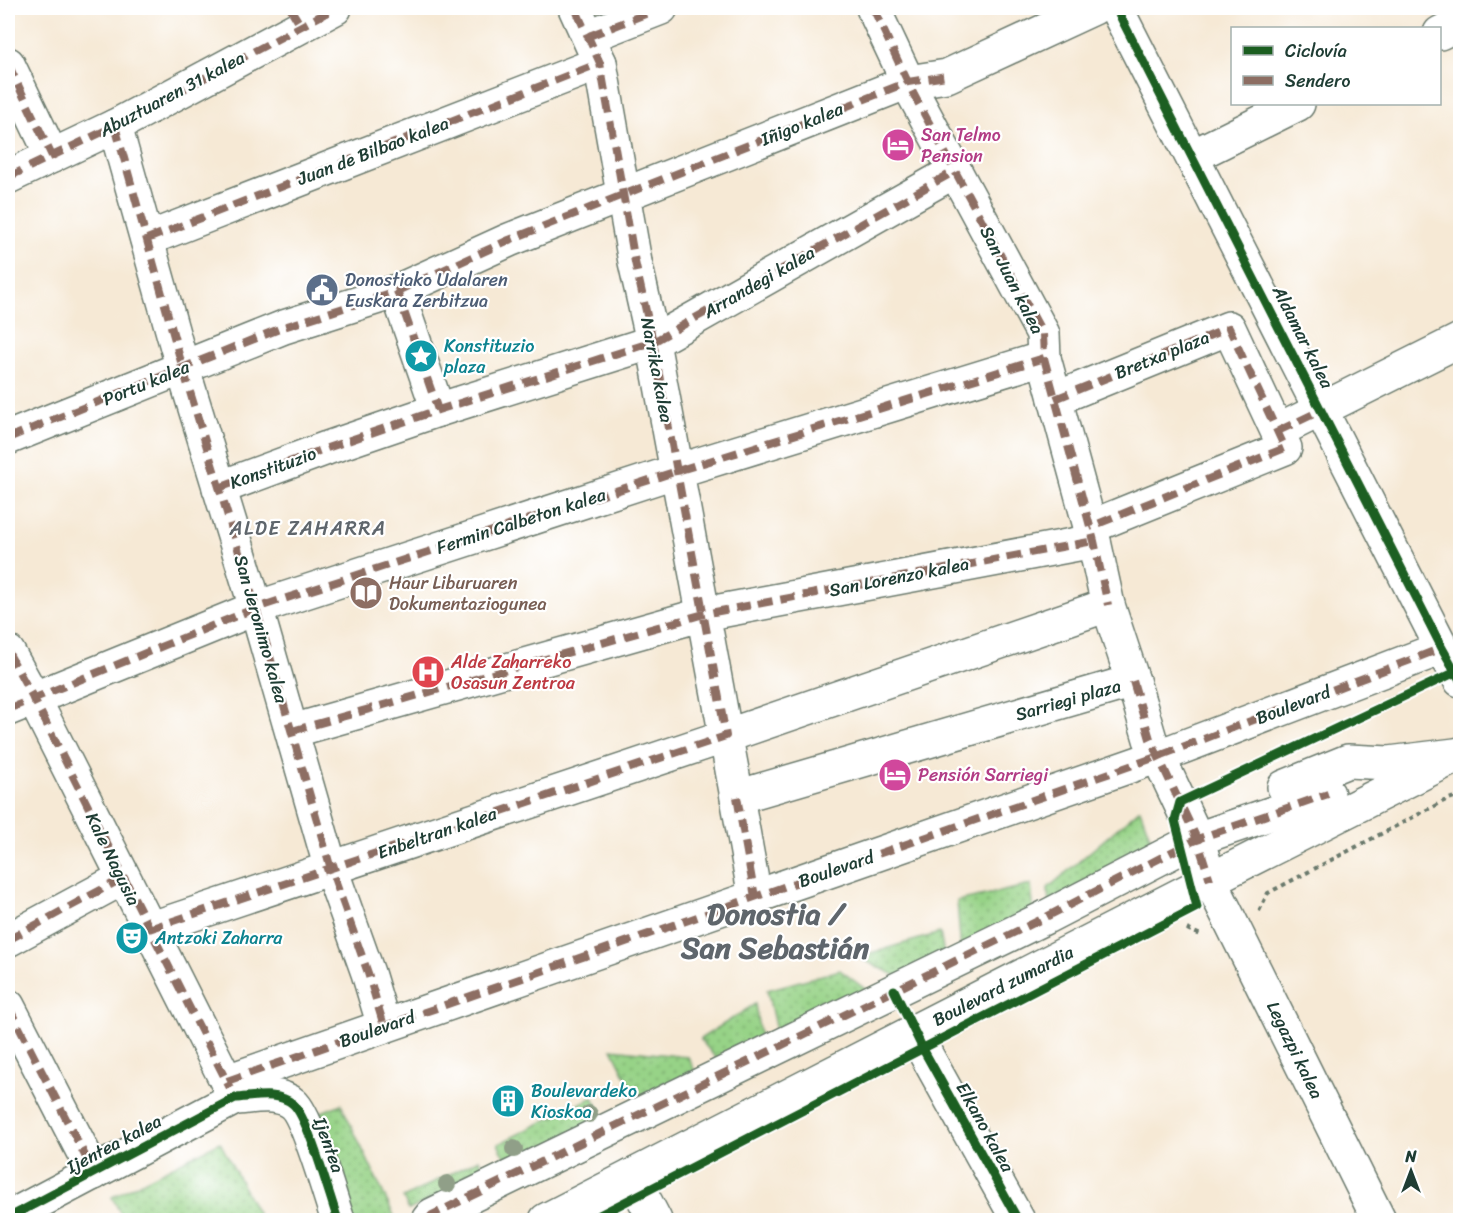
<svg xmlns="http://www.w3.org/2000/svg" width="1468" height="1228" font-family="Sriracha,sans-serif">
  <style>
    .park { fill: url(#park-dots); stroke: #5b885e; stroke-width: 1.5 }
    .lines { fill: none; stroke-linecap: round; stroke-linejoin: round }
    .minor-casing { stroke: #6a796c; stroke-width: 36 }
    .major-casing { stroke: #6a796c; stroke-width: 36 }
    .path { stroke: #6a796c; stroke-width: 4; stroke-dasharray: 4.5 4.5; stroke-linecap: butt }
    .minor { stroke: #fff; stroke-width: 33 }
    .major { stroke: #fff; stroke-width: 33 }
    .quiet { stroke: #8d6e63; stroke-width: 8; stroke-dasharray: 15 8; stroke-linecap: butt }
    .cycleway-casing { stroke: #fff; stroke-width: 13 }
    .cycleway { stroke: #1b5e20; stroke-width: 9 }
    .tree { fill: #909f88 }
    .labels { text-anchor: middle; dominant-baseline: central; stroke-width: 4.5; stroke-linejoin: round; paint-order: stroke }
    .street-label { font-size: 18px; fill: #1f3d34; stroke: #fff }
    .hotel-label { font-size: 18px; fill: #b23c85; stroke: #fff; text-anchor: start }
    .service-label { font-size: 18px; fill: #4e5e75; stroke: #fff; text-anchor: start }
    .culture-label { font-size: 18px; fill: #0d838f; stroke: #fff; text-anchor: start }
    .education-label { font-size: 18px; fill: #785e54; stroke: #fff; text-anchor: start }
    .health-label { font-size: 18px; fill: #be3a42; stroke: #fff; text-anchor: start }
    .neighbourhood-label { font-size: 20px; letter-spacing: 1.5px; fill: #5f666c; stroke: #fff }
    .town-label { font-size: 30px; font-weight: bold; fill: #5f666c; stroke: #fff }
  </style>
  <defs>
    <pattern id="park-dots" width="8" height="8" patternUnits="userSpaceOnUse" patternTransform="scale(1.5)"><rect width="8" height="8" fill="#97d387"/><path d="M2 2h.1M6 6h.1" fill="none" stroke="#7bac6f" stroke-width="1.8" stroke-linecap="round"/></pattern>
  </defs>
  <rect width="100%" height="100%" fill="#fff"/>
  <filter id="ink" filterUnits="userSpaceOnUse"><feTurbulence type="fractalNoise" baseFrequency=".0167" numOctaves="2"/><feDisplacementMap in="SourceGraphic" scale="12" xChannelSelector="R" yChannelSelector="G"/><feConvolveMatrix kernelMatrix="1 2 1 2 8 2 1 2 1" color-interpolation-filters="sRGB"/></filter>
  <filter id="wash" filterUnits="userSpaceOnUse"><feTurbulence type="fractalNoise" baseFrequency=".008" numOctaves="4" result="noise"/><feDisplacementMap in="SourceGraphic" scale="24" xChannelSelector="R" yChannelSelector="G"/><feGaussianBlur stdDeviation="1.35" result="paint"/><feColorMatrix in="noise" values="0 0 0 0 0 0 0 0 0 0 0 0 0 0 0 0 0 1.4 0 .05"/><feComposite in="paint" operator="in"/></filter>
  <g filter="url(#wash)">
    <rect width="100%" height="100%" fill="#f6e9d5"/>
    <g class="park">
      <polygon points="1140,809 1155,850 1049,907 1048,888"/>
      <polygon points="1031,885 1034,914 961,953 957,901"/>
      <polygon points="940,933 945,960 903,979 857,957"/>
      <polygon points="840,970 872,994 778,1040 767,990"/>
      <polygon points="755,1004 762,1048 723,1067 700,1039"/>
      <polygon points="612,1049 688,1057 698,1077 640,1105"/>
      <polygon points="593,1097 604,1120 509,1166 498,1144"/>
      <polygon points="341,1104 396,1220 350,1220 317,1114"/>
      <polygon points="220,1142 258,1215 247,1220 124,1220 112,1197"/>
      <polygon points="479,1159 486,1172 409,1210 403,1198"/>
    </g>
  </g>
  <g filter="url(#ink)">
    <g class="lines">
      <g class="minor-casing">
        <g id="minor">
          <polyline points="873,8 914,95 1043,334 1044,358 1094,541 1108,605"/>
          <polyline points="1116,8 1442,648 1460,680"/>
          <polyline points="1440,33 1460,23"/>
          <polyline points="589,36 661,8"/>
          <polyline points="8,64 52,156"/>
          <polyline points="115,126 183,369 256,608 331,869 368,973 384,1026"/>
          <polyline points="1193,156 1298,104"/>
          <polyline points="8,177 115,126 335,8"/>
          <polyline points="147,239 600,63"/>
          <polyline points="397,291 438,410"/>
          <polyline points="1055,399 1229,328 1285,448 1090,527"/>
          <polyline points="1278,431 1460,340"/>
          <polyline points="8,438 284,327 397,291 509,240 908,82 947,76 1094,8"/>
          <polyline points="219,488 327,448 438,410 653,342 955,171"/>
          <polyline points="8,652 34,699 235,1098"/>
          <polyline points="1133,681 1150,739 1197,839 1210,880 1379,1220"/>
          <polyline points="8,709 256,608 677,471 1044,358"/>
          <polyline points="292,731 704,614 1094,541"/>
          <polyline points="1284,787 1348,761 1389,763 1455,755"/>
          <polyline points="737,797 755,897"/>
          <polyline points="149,929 726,736 1108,605 1133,681 737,797 653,342 635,262 600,63 575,8"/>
          <polyline points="8,940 123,878"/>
          <polyline points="8,1006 94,1173"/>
          <polyline points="923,1049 1018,1220"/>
          <polyline points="227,1081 1159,756 1442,648"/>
          <polyline points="632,1176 655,1220"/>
          <path d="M8,1218l227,-120c19,-1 43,-7 58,6 15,13 37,94 45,116"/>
          <polyline points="428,1220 432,1215 1046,917 1197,839 1328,794"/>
        </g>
      </g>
      <g class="major-casing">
        <polyline id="major" points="546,1220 1180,895 1460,754"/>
      </g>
      <g class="path">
        <polyline points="1259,911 1268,893 1446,800 1460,795"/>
        <polyline points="1187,929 1203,936"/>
      </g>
      <use href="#minor" class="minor"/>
      <use href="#major" class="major"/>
      <g class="quiet">
        <polyline points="290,8 301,26"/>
        <polyline points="873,8 914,95 1043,334 1044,358 1094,541 1108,605"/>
        <polyline points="589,36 661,8"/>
        <polyline points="8,64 52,156"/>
        <polyline points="115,126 183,369 256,608 331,869 368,973 384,1026"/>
        <polyline points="8,177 115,126 335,8"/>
        <polyline points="147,239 600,63"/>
        <polyline points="397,291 438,410"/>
        <polyline points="1055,399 1229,328 1285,448 1090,527"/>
        <polyline points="1278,431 1322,410"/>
        <polyline points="8,438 284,327 397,291 509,240 908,82 947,76"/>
        <polyline points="219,488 327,448 438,410 653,342 955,171"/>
        <polyline points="8,652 34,699 230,1088"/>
        <polyline points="1133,681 1150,739 1197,839 1210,880"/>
        <polyline points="8,709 256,608 677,471 1044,358"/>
        <polyline points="292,731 704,614 1094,541"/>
        <polyline points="737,797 755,897"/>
        <polyline points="149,929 726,736 653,342 635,262 600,63 575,8"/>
        <polyline points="8,940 123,878"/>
        <polyline points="8,1006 94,1173"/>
        <polyline points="227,1081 1159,756 1442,648"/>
        <polyline points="428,1220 432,1215 1046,917 1197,839 1328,794"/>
      </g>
      <g class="cycleway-casing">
        <g id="cycleway">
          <polyline points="1116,8 1442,648 1460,680"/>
          <polyline points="894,990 923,1049 1018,1220"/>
          <path d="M8,1218l227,-120c19,-1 43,-7 58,6 15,13 37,94 45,116"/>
          <polyline points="590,1220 1197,907 1175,820 1180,802 1460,670"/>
        </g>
      </g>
      <use href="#cycleway" class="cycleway"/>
    </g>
    <g class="tree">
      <circle cx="589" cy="1114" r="9"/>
      <circle cx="514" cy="1149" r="9"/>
      <circle cx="447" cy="1184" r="9"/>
    </g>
  </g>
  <defs>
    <g id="hotel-disc" transform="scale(1.725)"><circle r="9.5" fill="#d1479c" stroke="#fff"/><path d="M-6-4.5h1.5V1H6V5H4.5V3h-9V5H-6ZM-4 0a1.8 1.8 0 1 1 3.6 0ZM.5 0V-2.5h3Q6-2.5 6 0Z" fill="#fff"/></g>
    <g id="civic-disc" transform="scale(1.725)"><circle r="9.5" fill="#5c6f8a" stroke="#fff"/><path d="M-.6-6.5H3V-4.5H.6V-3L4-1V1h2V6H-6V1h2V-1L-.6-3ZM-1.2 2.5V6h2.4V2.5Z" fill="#fff"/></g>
    <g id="sight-disc" transform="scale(1.725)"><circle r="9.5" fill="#0f9aa8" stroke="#fff"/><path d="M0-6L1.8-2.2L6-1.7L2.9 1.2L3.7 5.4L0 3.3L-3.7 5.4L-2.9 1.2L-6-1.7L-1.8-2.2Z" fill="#fff"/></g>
    <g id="library-disc" transform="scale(1.725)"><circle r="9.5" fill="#8d6e63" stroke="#fff"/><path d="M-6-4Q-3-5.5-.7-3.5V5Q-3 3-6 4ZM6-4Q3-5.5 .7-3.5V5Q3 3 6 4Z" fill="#fff"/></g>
    <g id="hospital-disc" transform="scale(1.725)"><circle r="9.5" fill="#e0444e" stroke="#fff"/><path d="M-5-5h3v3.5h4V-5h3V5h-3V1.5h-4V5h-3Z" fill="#fff"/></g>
    <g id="theatre-disc" transform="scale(1.725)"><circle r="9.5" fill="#0f9aa8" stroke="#fff"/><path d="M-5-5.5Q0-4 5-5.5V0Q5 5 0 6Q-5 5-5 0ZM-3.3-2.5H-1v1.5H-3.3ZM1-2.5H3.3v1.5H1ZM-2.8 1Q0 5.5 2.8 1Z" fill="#fff"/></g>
    <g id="building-disc" transform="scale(1.725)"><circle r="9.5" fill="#0f9aa8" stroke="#fff"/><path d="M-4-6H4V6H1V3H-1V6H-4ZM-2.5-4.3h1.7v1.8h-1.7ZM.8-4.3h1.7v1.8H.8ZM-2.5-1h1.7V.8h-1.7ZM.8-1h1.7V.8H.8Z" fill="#fff"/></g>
  </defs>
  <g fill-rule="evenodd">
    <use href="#hotel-disc" x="898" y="145"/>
    <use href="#civic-disc" x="322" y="290"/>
    <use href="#sight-disc" x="421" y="356"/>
    <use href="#library-disc" x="366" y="593"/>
    <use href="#hospital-disc" x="428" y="672"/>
    <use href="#hotel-disc" x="895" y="775"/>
    <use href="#theatre-disc" x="132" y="938"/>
    <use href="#building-disc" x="508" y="1101"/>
  </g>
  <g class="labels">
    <g class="street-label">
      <text transform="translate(172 94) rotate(-28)">Abuztuaren 31 kalea</text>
      <text transform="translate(802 124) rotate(-22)">Iñigo kalea</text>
      <text transform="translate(373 151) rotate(-21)">Juan de Bilbao kalea</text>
      <text transform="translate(1012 280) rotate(63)">San Juan kalea</text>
      <text transform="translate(759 282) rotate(-30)">Arrandegi kalea</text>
      <text transform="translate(1303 337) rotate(63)">Aldamar kalea</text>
      <text transform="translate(1162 355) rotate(-22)">Bretxa plaza</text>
      <text transform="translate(657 370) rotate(79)">Narrika kalea</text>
      <text transform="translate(146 383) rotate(-22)">Portu kalea</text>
      <text transform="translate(273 468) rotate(-20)">Konstituzio</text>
      <text transform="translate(521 521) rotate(-18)">Fermin Calbeton kalea</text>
      <text transform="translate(899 577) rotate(-11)">San Lorenzo kalea</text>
      <text transform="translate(261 629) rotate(74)">San Jeronimo kalea</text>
      <text transform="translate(1068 700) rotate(-16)">Sarriegi plaza</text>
      <text transform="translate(1293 705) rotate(-21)">Boulevard</text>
      <text transform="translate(437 833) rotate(-19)">Enbeltran kalea</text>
      <text transform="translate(113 859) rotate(64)">Kale Nagusia</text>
      <text transform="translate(836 869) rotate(-19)">Boulevard</text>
      <text transform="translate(1003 986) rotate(-27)">Boulevard zumardia</text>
      <text transform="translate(377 1029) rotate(-19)">Boulevard</text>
      <text transform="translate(1295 1050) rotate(64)">Legazpi kalea</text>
      <text transform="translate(985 1127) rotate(61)">Elkano kalea</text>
      <text transform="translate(114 1144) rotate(-28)">Ijentea kalea</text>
      <text transform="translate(329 1145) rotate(70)">Ijentea</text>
    </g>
    <g class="hotel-label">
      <text x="921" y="135">San Telmo<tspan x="921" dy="21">Pension</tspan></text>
      <text x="918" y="775">Pensión Sarriegi</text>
    </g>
    <g class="service-label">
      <text x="345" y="280">Donostiako Udalaren<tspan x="345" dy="21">Euskara Zerbitzua</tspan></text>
    </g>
    <g class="culture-label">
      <text x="444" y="346">Konstituzio<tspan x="444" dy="21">plaza</tspan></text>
      <text x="155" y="938">Antzoki Zaharra</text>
      <text x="531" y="1091">Boulevardeko<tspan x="531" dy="21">Kioskoa</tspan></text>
    </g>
    <g class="education-label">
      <text x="389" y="583">Haur Liburuaren<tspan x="389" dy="21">Dokumentaziogunea</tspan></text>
    </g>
    <g class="health-label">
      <text x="451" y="662">Alde Zaharreko<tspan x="451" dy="21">Osasun Zentroa</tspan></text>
    </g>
    <g class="neighbourhood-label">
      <text x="308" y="528">ALDE ZAHARRA</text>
    </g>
    <g class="town-label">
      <text x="775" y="914">Donostia /<tspan x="775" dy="34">San Sebastián</tspan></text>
    </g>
  </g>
  <rect width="1468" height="1228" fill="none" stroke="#fff" stroke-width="30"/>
  <rect x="1231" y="27" width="210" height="78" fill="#ffffff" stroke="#a5b1ae" stroke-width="1.5"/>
  <rect x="1243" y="46" width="30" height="9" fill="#1b5e20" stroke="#a5b1ae" stroke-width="1.5"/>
  <text x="1285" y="57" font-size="18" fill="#1f3d34">Ciclovía</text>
  <rect x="1243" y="76" width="30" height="9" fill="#8d6e63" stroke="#a5b1ae" stroke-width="1.5"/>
  <text x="1285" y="87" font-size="18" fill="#1f3d34">Sendero</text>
  <g transform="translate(1411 1171)" stroke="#ffffff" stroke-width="4.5" paint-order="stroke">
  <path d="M0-4.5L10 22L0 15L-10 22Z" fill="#1f3d34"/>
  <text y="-9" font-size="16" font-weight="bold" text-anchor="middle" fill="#1f3d34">N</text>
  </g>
</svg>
